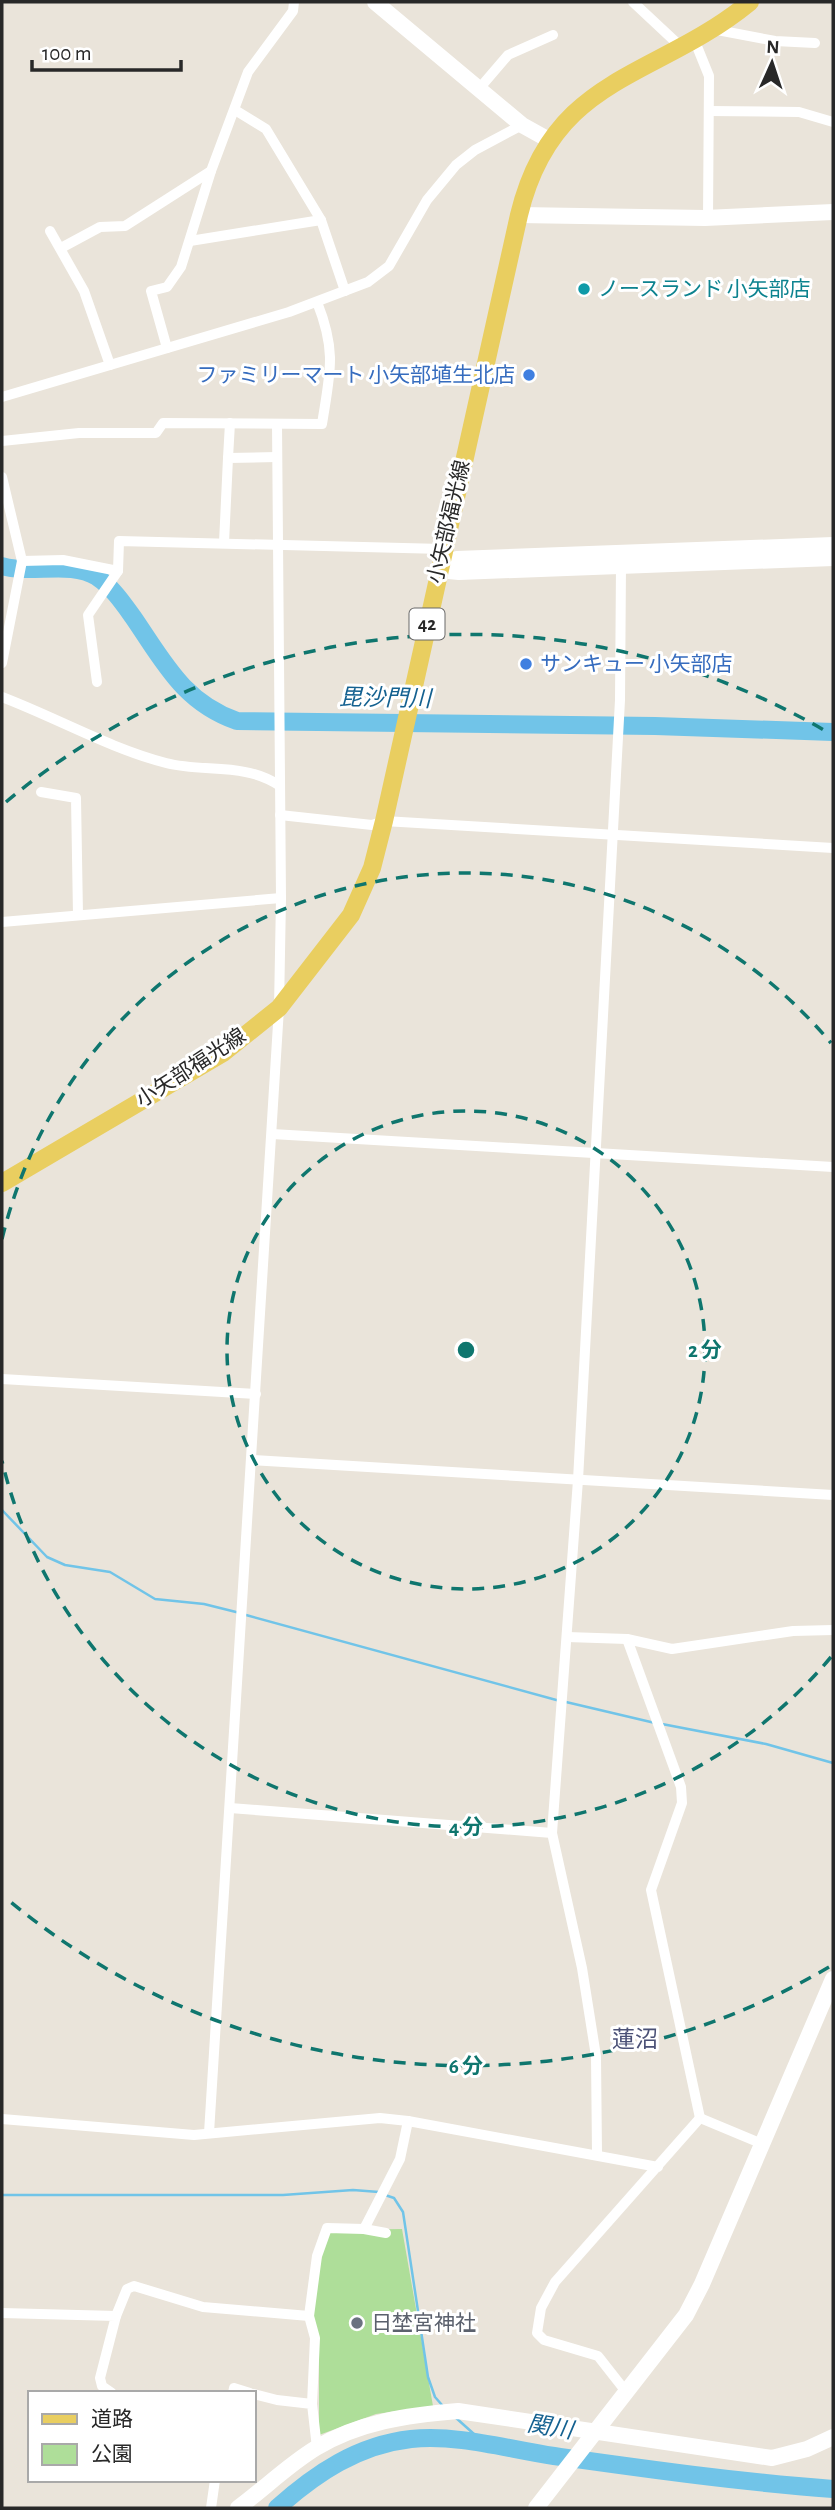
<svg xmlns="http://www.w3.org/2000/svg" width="835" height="2510" font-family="'Alegreya Sans','Noto Sans JP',sans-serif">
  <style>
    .green { fill: #aede99 }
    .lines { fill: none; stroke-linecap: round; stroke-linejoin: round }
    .stream { stroke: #71c4e8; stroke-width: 2.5 }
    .river { stroke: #71c4e8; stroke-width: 18 }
    .street { stroke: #fff; stroke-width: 10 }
    .secondary { stroke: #fff; stroke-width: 16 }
    .primary { stroke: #e9ce60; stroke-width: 18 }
    .ring { fill: none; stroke: #0f766e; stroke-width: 3.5; stroke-dasharray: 12 9 }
    .culture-dot { fill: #0f9aa8; stroke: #fff; stroke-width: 2.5 }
    .shop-dot { fill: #3f7fe0; stroke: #fff; stroke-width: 2.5 }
    .worship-dot { fill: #6b7280; stroke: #fff; stroke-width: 2.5 }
    .labels { text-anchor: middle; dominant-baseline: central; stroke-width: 6; stroke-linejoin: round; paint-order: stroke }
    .shield { fill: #fff; stroke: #686868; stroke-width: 2 }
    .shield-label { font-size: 19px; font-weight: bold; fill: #282828 }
    .culture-label { font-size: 21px; fill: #0d838f; stroke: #fff; text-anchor: start }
    .shop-label { font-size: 21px; fill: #366cbe; stroke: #fff; text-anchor: end }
    .street-label { font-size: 21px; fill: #282828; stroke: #fff }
    .worship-label { font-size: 21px; fill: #5b616d; stroke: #fff; text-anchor: start }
    .water-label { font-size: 23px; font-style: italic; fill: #146190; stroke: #fff }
    .neighbourhood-label { font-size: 23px; fill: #4b5176; stroke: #fff }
    .centre { fill: #0f766e; stroke: #fff; stroke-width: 3.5 }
    .ring-label { font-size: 21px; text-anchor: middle; font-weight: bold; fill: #0f766e; stroke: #fff; stroke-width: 6; stroke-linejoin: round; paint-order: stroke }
  </style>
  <rect width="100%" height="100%" fill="#eae4da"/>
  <polygon class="green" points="402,2229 433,2406 376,2414 319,2435 319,2341 309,2318 327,2230"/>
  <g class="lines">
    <g class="stream">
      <polyline points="2,1510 47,1557 65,1565 110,1572 155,1599 204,1604 240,1613"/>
      <polyline points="246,1615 560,1701"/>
      <polyline points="566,1702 655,1723"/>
      <polyline points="662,1724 766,1744 833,1763"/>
      <polyline points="2,2195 283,2195 353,2190 379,2192"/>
      <polyline points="385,2195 394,2198 403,2212 428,2377 435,2397 442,2405"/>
      <polyline points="455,2417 484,2443"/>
    </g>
    <g class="river">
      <path d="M2,566c30,9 68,-6 95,11 15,10 26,26 36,40 31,45 50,85 104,104l418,5 178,6"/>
      <path d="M277,2508c39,-35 81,-63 134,-69 47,-5 96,10 143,17 93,13 185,26 279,33"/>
    </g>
    <g class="street">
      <polyline points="633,2 680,46"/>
      <polyline points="712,29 775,41 815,43"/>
      <polyline points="694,39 709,76 708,218"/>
      <polyline points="478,90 508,55 553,35"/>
      <polyline points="235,110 266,129 321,220 345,291"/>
      <polyline points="709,111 799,112 833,122"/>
      <polyline points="50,231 84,291 110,365"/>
      <polyline points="190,241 321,220"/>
      <polyline points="61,248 100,227 125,226 211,171"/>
      <polyline points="167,348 151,291 167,287 181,267 211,171 248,72 293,11 294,2"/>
      <polyline points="2,397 289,312 368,282 389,266 427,200 456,165 475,150 522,125"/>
      <path d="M2,441l77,-8h77l7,-10 159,1c8,-51 15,-72 -5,-122"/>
      <polyline points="228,458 230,423"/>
      <polyline points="2,477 22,561 2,663"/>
      <polyline points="224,543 228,458 277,457"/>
      <polyline points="22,561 63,560 118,571 119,541 443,549"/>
      <polyline points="97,682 88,615 118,571"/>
      <path d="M2,697c55,21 107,51 164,66 38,10 79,-1 114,23"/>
      <polyline points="41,792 76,798 78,915"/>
      <polyline points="280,815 372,825 384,821 833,848"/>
      <polyline points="2,922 281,898"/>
      <polyline points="272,1134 833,1167"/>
      <polyline points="2,1379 256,1394"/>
      <polyline points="252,1460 833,1495"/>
      <polyline points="567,1637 627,1639 672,1649 793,1631 833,1630"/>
      <polyline points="627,1639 681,1787 682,1803 651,1890 700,2118"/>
      <polyline points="230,1808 552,1833"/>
      <polyline points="700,2118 760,2143"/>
      <polyline points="2,2119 194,2135 380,2118 408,2121 658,2167"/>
      <polyline points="209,2133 279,1008 281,898 277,424"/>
      <polyline points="597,2154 596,2056 582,1968 552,1833 578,1480 620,700 621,565"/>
      <polyline points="364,2229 386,2233"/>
      <polyline points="2,2313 116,2316 100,2378 102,2386 112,2393"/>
      <polyline points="116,2316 127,2289 134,2286 203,2307 309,2316 315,2338 312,2404"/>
      <polyline points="309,2316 317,2256 327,2228 364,2229 400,2159 408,2121"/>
      <polyline points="233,2393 234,2388 250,2393"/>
      <polyline points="627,2393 598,2356 544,2340 537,2333 541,2308 555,2282 700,2118"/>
      <polyline points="254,2394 277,2400 312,2404 317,2448"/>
      <polyline points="211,2508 215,2480"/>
    </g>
    <g class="secondary">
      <polyline points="375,2 522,125 549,140"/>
      <polyline points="519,215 705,218 833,212"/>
      <polyline points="438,570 457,559 833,545"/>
      <polyline points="438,570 459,572 833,558"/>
      <path d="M238,2508c26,-19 50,-43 78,-60 43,-26 92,-33 142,-37l314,47 35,-9 26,-12"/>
      <polyline points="536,2508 686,2315 702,2284 833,1979"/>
    </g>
    <path class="primary" d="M2,1183l221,-130 56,-45 72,-93 21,-47 12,-47 135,-606c34,-141 136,-135 231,-213"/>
  </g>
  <g class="ring">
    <circle cx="466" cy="1350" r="239"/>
    <path d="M831 1657A477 477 0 0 1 2 1461M2 1239A477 477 0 0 1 831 1043"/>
    <path d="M829 1967A716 716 0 0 1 6 1898M6 802A716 716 0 0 1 829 733"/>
  </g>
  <circle class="culture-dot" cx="584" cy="289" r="7"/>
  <g class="shop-dot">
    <circle cx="529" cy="375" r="7"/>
    <circle cx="526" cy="664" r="7"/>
  </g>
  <circle class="worship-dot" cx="357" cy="2323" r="7"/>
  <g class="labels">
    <rect class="shield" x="409.5" y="608.5" width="35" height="31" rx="5"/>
    <g class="shield-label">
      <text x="427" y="624">42</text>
    </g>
    <g class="culture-label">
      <text x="598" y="289">ノースランド 小矢部店</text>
    </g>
    <g class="shop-label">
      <text x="515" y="375">ファミリーマート 小矢部埴生北店</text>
      <text x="540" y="664" text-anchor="start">サンキュー 小矢部店</text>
    </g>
    <g class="street-label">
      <text transform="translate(449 522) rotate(-77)">小矢部福光線</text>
      <text transform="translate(191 1068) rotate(-33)">小矢部福光線</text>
    </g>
    <g class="worship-label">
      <text x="371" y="2323">日埜宮神社</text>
    </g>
    <g class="water-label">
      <text transform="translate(385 699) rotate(1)">毘沙門川</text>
      <text transform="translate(550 2428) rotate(9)">関川</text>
    </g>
    <g class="neighbourhood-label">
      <text x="635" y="2040">蓮沼</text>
    </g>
  </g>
  <circle cx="466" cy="1350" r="10" class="centre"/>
  <g class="ring-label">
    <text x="705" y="1357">2 分</text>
    <text x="466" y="1834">4 分</text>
    <text x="466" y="2073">6 分</text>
  </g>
  <rect width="835" height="2510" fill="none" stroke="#282828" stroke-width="7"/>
  <rect x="28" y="2391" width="228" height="91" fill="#ffffff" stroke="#a9a9a9" stroke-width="2"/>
  <rect x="42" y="2414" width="35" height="10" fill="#e9ce60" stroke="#a9a9a9" stroke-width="2"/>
  <text x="91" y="2426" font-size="21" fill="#282828">道路</text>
  <rect x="42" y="2444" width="35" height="21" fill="#aede99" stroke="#a9a9a9" stroke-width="2"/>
  <text x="91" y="2461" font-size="21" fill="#282828">公園</text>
  <g transform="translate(772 63) rotate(3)" stroke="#ffffff" stroke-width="5" paint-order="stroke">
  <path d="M0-5L12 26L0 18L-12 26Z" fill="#282828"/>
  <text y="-10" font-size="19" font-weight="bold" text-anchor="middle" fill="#282828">N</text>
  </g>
  <path d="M32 60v10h149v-10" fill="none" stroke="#282828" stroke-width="3.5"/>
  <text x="42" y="60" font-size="21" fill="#282828" stroke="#ffffff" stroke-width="5" paint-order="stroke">100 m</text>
</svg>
